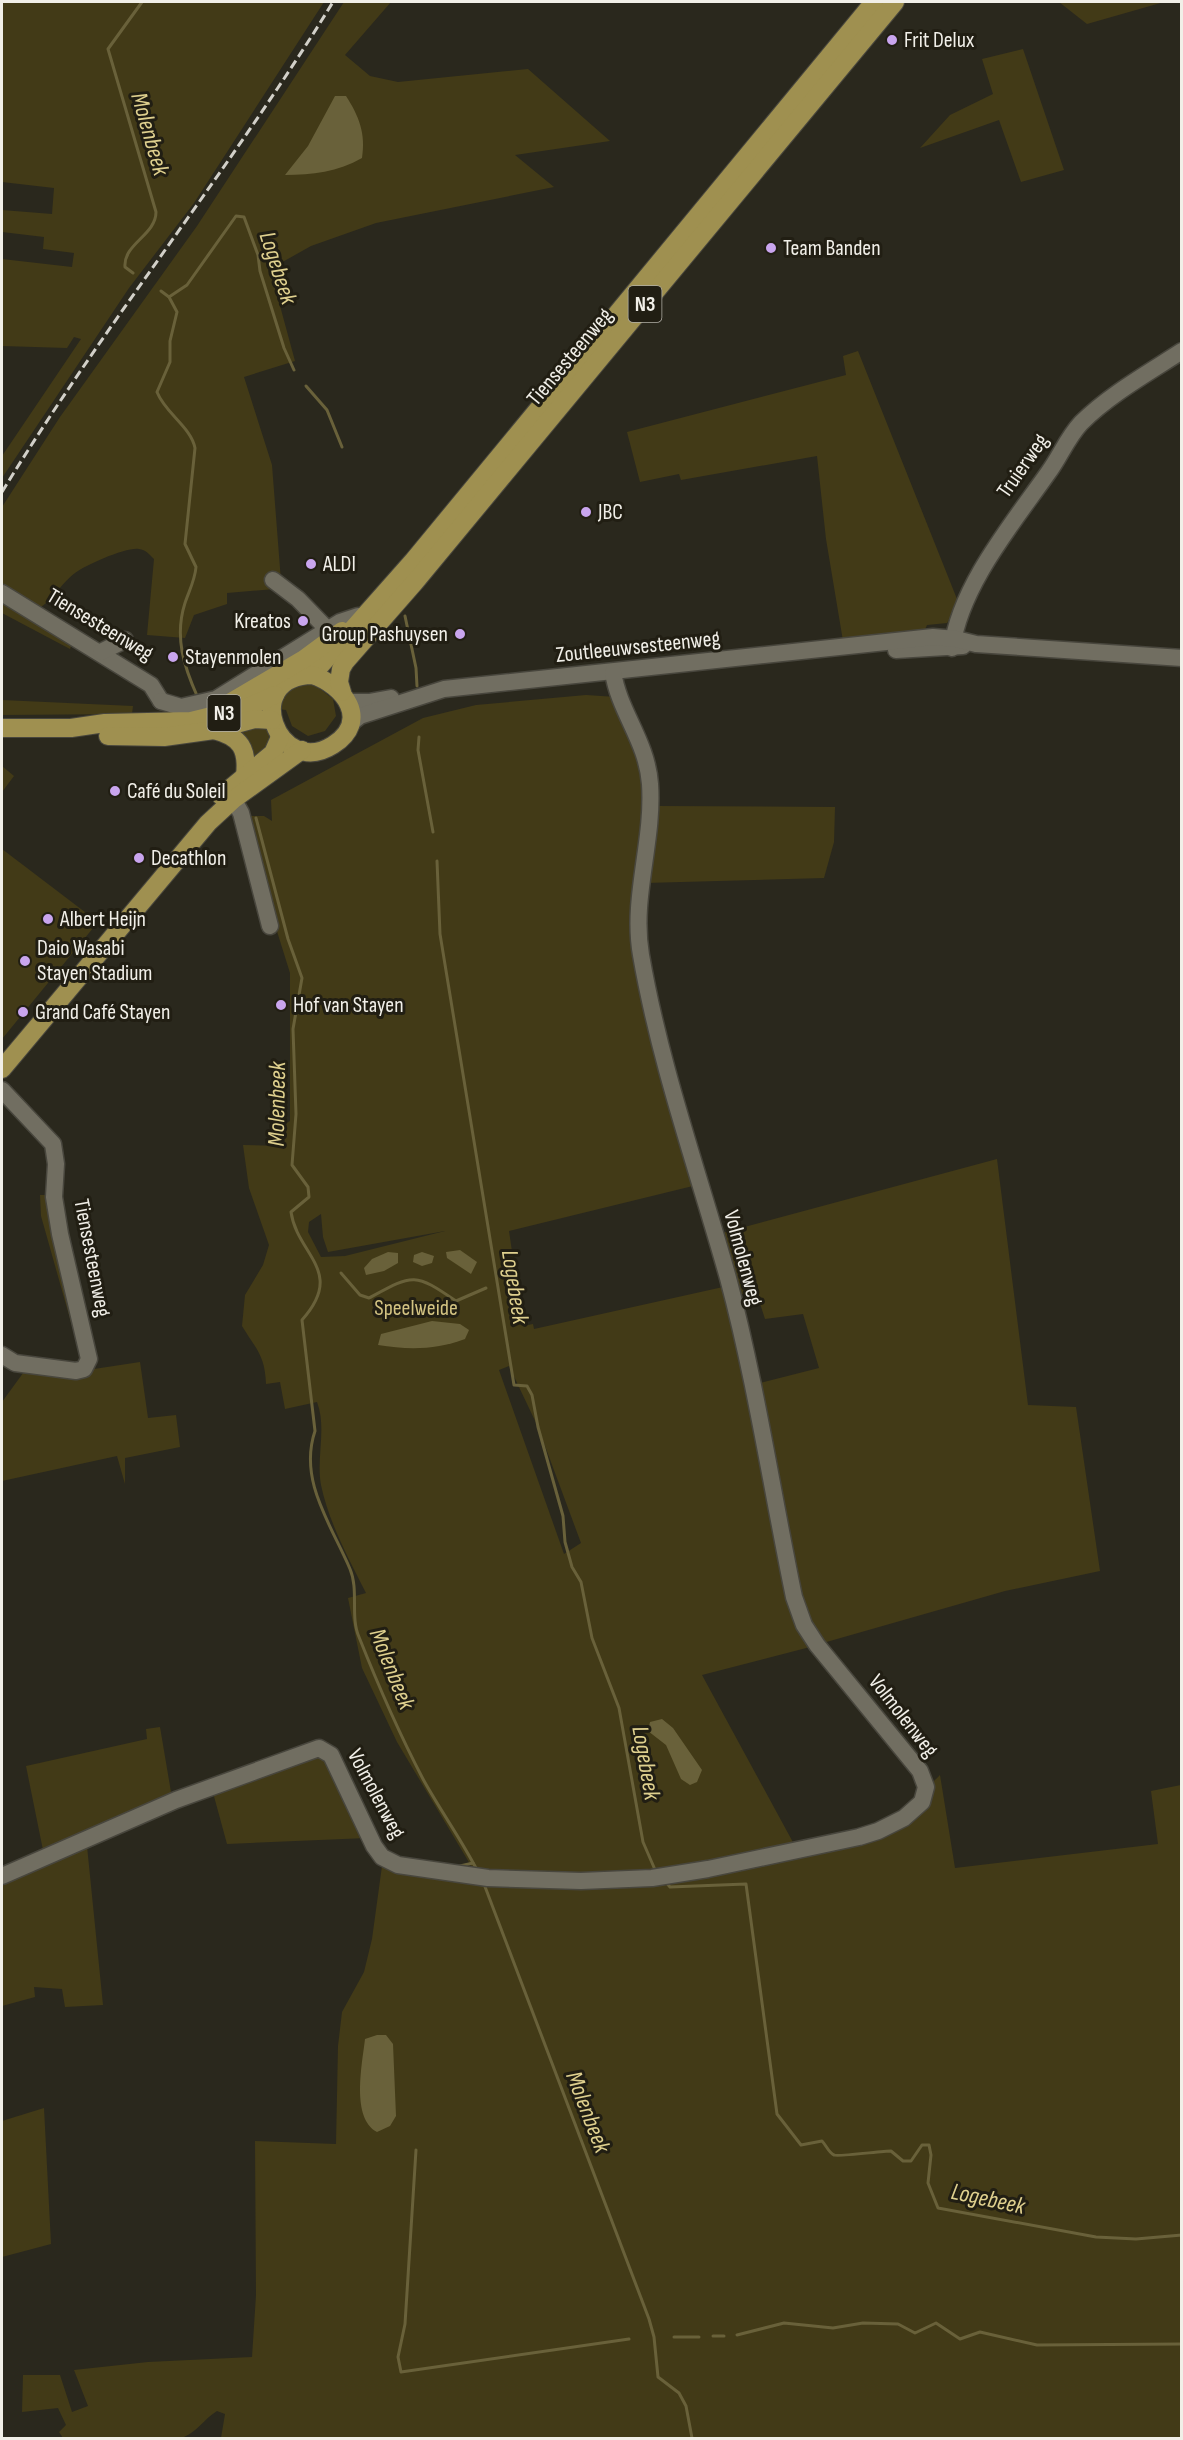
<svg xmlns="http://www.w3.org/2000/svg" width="1183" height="2440" font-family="'Sofia Sans Condensed',sans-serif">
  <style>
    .green { fill: #423a17; fill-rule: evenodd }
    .water { fill: #69613a }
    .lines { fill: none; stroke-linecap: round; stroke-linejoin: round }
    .stream { stroke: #69613a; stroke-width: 3 }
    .minor-casing { stroke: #48463d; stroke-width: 19 }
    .major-casing { stroke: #48463d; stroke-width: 20 }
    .minor { stroke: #716e61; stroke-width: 16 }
    .major { stroke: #9f9050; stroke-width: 18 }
    .rail { stroke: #d2d0c9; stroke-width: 3; stroke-dasharray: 9 4.5; stroke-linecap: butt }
    .poi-dot { fill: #c9a5ee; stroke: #211e13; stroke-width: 2 }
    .labels { text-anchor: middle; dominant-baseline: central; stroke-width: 6; stroke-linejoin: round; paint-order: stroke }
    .shield { fill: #211e13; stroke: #b3b0a8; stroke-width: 1.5 }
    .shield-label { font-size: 21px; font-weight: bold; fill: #f1efe8 }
    .poi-label { font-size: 22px; fill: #f1efe8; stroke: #211e13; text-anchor: start }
    .street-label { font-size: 22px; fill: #f1efe8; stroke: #211e13 }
    .park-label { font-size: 22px; fill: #d3c382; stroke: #211e13 }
    .water-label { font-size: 24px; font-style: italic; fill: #dfd08e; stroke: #211e13 }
  </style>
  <rect width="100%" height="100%" fill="#2a281d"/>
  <g class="green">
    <polygon points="2,2 324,2 194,203 129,288 2,478 2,456 81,339 74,337 67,348 2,346 2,259 72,267 74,253 43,249 44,237 2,232 2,210 52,214 54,188 2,182"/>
    <path d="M344,2h47l-46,53 25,21 28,6 130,-13 82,72 -95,14 39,32 -178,36 -65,23 -41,23 25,92 -51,16 28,88 9,116 -6,8 -48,4v11l-33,11 -9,23 -38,-3 7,-76c-5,-5 -8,-9 -15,-10 -13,-2 -53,16 -64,24 -16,12 -22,29 -41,38l-32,-24v-80l58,-90 137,-191z"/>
    <polygon points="1059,2 1164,2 1087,24"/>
    <polygon points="1023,49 1064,170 1021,182 999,120 920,148 950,115 993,94 982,59"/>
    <polygon points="858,351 959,604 947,623 927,625 923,634 843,641 826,539 817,456 681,480 679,474 640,482 627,432 846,375 843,356"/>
    <polygon points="2,597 73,641 70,649 2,613"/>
    <path d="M314,684l19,15 3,17 -11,15 -17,5 -16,-10 -6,-16 -8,-1c6,-19 17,-23 36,-25z"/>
    <path d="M586,695l30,2 30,77 -13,145 64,266 -188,46 14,95 10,-2 1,5 189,-42 91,359 -112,29 93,171 -131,28 -75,5 -116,-10 -76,-127 -35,-74 -14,-70 18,-5c-17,-34 -37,-70 -45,-108 -5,-27 6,-57 -4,-83l-32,7 -5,-27 -14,2c-1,-29 -10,-35 -24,-58l3,-31 18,-30 6,-20 -20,-57 -6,-43 36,1 2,-20 9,-5v-148l-29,-93 -12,-64h15l8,5 -1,-21 152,-82 53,-13zM321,1214l2,23 5,15 117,-21 -100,25 -24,1 -13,-25 1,-10zM509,1366l29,61 43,116 -17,11 -65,-184z"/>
    <polygon points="2,700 133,706 132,714 2,715"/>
    <polygon points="254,726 270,730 273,740 250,768 235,731"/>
    <polygon points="2,766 14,776 2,792"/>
    <polygon points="654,806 835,807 834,842 824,878 645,883"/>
    <polygon points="2,849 98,922 2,1039"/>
    <polygon points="997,1159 1028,1405 1076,1407 1100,1571 1005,1591 823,1643 802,1612 756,1384 819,1368 803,1314 765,1319 756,1291 739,1295 722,1233"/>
    <polygon points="40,1195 49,1195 56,1233 94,1369 140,1362 148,1418 176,1415 180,1447 125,1458 125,1484 117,1456 2,1481 2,1402 26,1369 85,1372 41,1216"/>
    <polygon points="160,1727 172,1798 44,1855 26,1766 147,1739 146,1729"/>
    <polygon points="323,1755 367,1838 227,1844 212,1789"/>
    <path d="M940,1775l15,93 203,-24 -7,-53 30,-6v653h-960l4,-24 -8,-3c-13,8 -19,20 -33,26 -15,3 -99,1 -121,1l-4,-6 7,-7 -8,-17 -36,4 1,-37h37l12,37 16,-6 -14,-36 74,-8 104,-5 4,-62 -1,-154 81,3 2,-98 4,-34 22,-40 8,-33 10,-73 178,23 319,-53z"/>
    <polygon points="87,1846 103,2005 65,2007 62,1989 34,1987 35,1997 2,2006 2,1879"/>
    <polygon points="44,2108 51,2244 2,2257 2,2121"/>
  </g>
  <g class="water">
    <path d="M335,96h11c13,20 20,38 16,62 -24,14 -50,17 -77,17l23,-29z"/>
    <polygon points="460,1250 477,1262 471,1274 447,1258 446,1252"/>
    <polygon points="388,1252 398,1253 398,1263 384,1271 366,1275 364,1268 372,1259"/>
    <polygon points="422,1252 434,1256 432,1263 422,1266 413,1262 414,1255"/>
    <path d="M432,1321l28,3 9,6 -4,9c-29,11 -57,11 -87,6l3,-11z"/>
    <polygon points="662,1719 673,1728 702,1770 697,1782 690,1785 681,1779 666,1745 648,1731 650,1722"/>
    <path d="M377,2035h9l7,9 3,72 -6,10 -13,6c-26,-14 -15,-67 -12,-93z"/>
  </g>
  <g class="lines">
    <g class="stream">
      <path d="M133,273l-8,-6c-2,-23 31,-32 31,-55l-48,-163 34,-47"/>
      <path d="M161,291l8,6 8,15 -7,29v21l-13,30c8,21 34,35 38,56l-10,96 11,23c-1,13 -7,24 -11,36 -11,34 -1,64 13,95"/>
      <polyline points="169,297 187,285 236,216 244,217 258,255 260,271 284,348 294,370"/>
      <polyline points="306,386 327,410 342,447"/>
      <polyline points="405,616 416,668 417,686"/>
      <polyline points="419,737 418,750 433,832"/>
      <path d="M256,818l32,121 14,39 -9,51 3,85 -4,51 16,22 1,10 -18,15c6,43 55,59 11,108l13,111c-17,50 17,95 35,138 9,21 0,48 9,68 19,48 40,96 64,142 17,31 38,60 54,91"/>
      <polyline points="437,861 440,934 514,1385 527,1386 532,1395 538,1427 563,1516 565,1542 572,1567 581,1582 592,1638 619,1708 643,1842 656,1872"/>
      <path d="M341,1273l19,22 9,3c44,-24 45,-26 87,3l30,-13"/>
      <polyline points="460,1866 473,1863"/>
      <path d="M665,1881l5,6 76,-3 31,230 24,31 21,-4c4,4 7,12 12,14 3,2 48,-4 57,-4l12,10h8l11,-16h7l2,10 -3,28 10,25 158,29 40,2 46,-4"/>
      <polyline points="484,1884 649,2319 654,2337 658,2377 679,2393 686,2406 692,2438"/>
      <polyline points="416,2150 405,2324 398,2357 401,2372 629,2339"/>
      <polyline points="737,2335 784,2323 833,2328 863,2323 898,2324 915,2333 936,2323 960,2339 980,2332 1037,2345 1182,2344"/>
      <polyline points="713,2336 724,2336"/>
      <polyline points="674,2337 699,2337"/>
    </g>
    <g class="minor-casing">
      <g id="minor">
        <polyline points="273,580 298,599 328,630"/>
        <polyline points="2,593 151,685 161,701"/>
        <path d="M952,648c8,-62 61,-125 96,-175 12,-16 19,-35 33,-50 28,-28 67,-50 101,-72"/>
        <polyline points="896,650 963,646"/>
        <polyline points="101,652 125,640"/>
        <polyline points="161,701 181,707 216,699 340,622 358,616"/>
        <polyline points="349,702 369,702 391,698"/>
        <polyline points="351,723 360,716 444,689 933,637 956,639 976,644 1182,658"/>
        <polyline points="228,790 241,813 270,926"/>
        <polyline points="2,1090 53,1144 56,1164 54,1197 60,1234 89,1359 84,1369 76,1371 15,1363 2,1355"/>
        <path d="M2,1876l174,-76 143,-52 12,7 43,91 8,11 16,8 90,13 93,3 71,-3 56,-9 151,-32 19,-6 26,-13 18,-16 4,-15 -6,-16 -103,-126 -13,-20 -10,-28c-22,-106 -38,-214 -66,-319 -30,-107 -68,-213 -87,-323 -10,-57 13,-113 9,-171 -3,-43 -31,-72 -37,-112"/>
      </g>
    </g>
    <g class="major-casing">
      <g id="major">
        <polyline points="312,675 413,561 874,2"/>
        <path d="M312,675c32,10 59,46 21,70 -55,35 -94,-68 -21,-70z"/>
        <polyline points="342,692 339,682 341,669 345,662 415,582 895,2"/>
        <polyline points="231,702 304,659 342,631"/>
        <polyline points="2,728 71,728 105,723 191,721 248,707 275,695"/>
        <path d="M214,730c27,7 34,19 31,46"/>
        <polyline points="108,736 164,737 214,730 255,719 272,720"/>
        <polyline points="221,796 273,753 280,737"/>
        <polyline points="2,1069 208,823 234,799 302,750"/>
      </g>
    </g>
    <use href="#minor" class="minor"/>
    <use href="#major" class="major"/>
    <path class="rail" d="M2,492c103,-169 228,-322 331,-490"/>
  </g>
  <g class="poi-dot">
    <circle cx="892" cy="40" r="6"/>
    <circle cx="771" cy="248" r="6"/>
    <circle cx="586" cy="512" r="6"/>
    <circle cx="311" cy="564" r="6"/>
    <circle cx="303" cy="621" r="6"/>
    <circle cx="460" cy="634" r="6"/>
    <circle cx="173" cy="657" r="6"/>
    <circle cx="115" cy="791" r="6"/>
    <circle cx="139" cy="858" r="6"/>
    <circle cx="48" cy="919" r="6"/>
    <circle cx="25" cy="961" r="6"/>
    <circle cx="281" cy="1005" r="6"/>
    <circle cx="23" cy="1012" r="6"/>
  </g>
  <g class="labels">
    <g class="shield">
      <rect x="628.5" y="286" width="33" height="36" rx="4.5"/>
      <rect x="207.5" y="695" width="33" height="36" rx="4.5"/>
    </g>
    <g class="shield-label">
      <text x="645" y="304">N3</text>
      <text x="224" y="713">N3</text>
    </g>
    <g class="poi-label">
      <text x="904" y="40">Frit Delux</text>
      <text x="783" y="248">Team Banden</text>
      <text x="598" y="512">JBC</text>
      <text x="323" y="564">ALDI</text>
      <text x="291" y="621" text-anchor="end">Kreatos</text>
      <text x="448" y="634" text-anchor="end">Group Pashuysen</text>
      <text x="185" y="657">Stayenmolen</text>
      <text x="127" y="791">Café du Soleil</text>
      <text x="151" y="858">Decathlon</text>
      <text x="60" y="919">Albert Heijn</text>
      <text x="37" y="948">Daio Wasabi<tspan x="37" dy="25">Stayen Stadium</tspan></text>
      <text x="293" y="1005">Hof van Stayen</text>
      <text x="35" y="1012">Grand Café Stayen</text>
    </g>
    <g class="street-label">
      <text transform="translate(570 357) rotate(-50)">Tiensesteenweg</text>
      <text transform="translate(1023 466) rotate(-55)">Truierweg</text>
      <text transform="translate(100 625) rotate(31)">Tiensesteenweg</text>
      <text transform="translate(638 647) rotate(-6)">Zoutleeuwsesteenweg</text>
      <text transform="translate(92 1258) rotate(79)">Tiensesteenweg</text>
      <text transform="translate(743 1258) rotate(75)">Volmolenweg</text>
      <text transform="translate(903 1716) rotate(52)">Volmolenweg</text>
      <text transform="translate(376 1794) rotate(62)">Volmolenweg</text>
    </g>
    <g class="park-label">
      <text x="416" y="1308">Speelweide</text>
    </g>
    <g class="water-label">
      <text transform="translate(150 134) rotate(74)">Molenbeek</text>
      <text transform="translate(278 268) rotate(72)">Logebeek</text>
      <text transform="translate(277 1104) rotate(-89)">Molenbeek</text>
      <text transform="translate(515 1287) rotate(81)">Logebeek</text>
      <text transform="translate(392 1669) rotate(68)">Molenbeek</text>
      <text transform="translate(646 1763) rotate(80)">Logebeek</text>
      <text transform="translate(588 2112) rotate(69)">Molenbeek</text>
      <text transform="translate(988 2199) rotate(12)">Logebeek</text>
    </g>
  </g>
  <rect width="1183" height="2440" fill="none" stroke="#f1efe8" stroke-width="6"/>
</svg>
